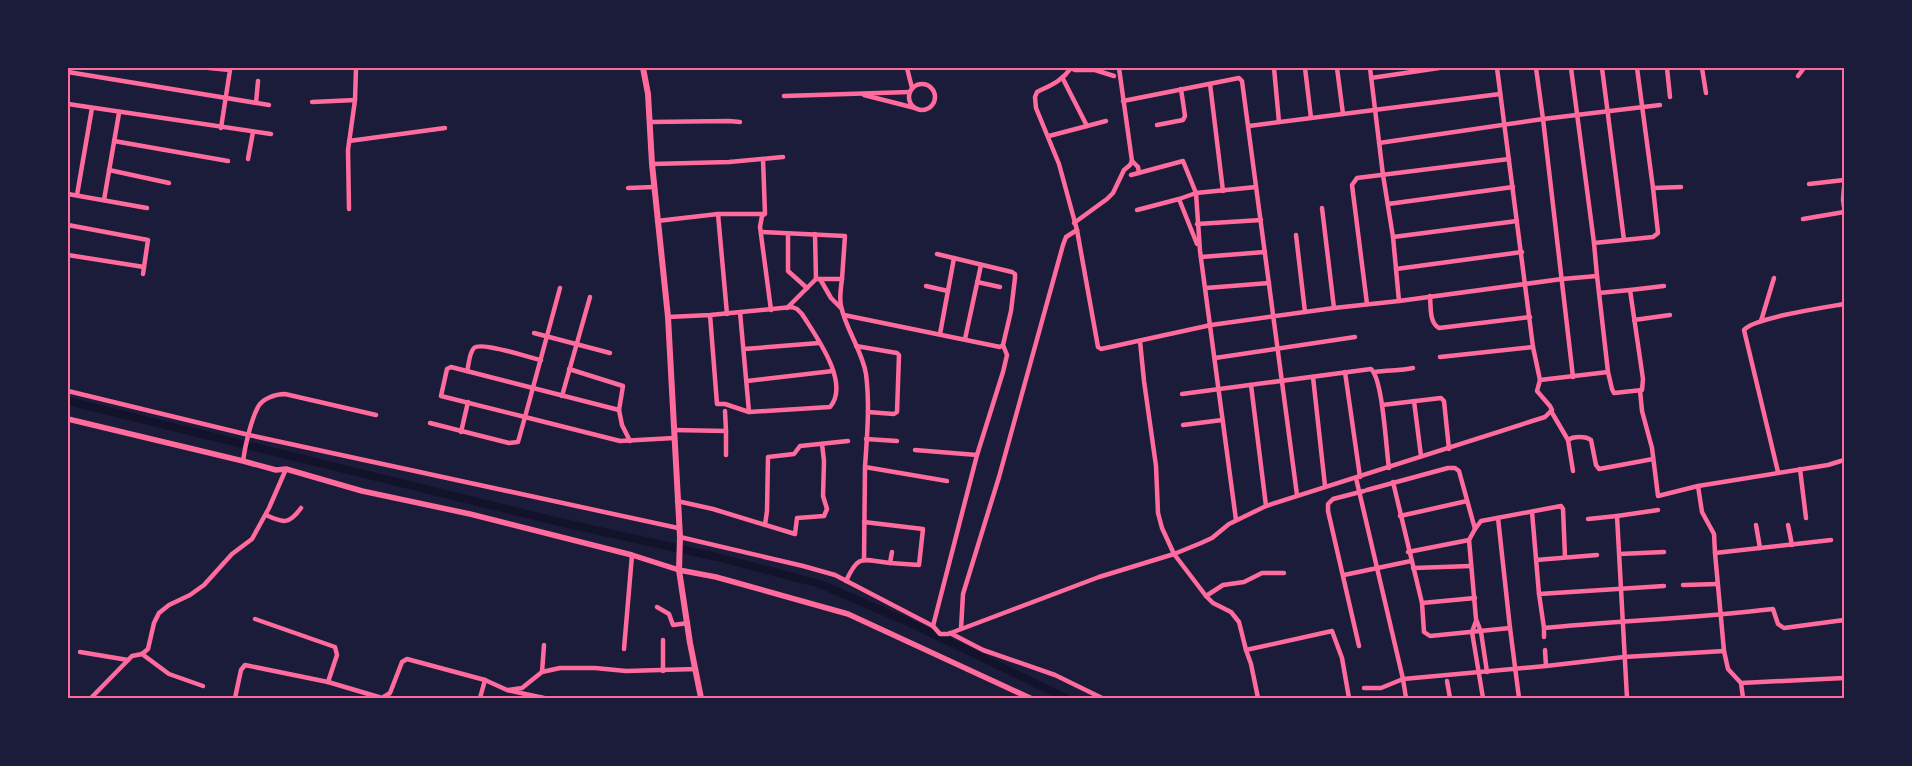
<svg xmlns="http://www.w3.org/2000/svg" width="1912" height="766" font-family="Montserrat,sans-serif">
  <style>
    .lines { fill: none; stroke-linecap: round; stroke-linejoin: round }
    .canal { stroke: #12122b; stroke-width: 8 }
    .minor { stroke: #ff6b9d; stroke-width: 4.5 }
    .tertiary { stroke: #ff6b9d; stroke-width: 5.5 }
    .secondary { stroke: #ff6b9d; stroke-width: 6 }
    .neatline { fill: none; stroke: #ff6b9d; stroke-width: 2 }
  </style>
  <rect width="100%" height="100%" fill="#1b1b3a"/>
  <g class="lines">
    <polyline class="canal" points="68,401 559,522 717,557 820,584 906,621 1066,698"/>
    <g class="minor">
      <polyline points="209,68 230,70 221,128"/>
      <polyline points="907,68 912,88"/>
      <path d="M1071,68c-9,13 -20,17 -34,24l-2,5 1,11 23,56 18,66 21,117 3,2 110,-24 123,-17 65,-7 163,-22 35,-3 2,17 31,-3 13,89 -1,11 -28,3 -2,-4 -4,-17 -68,8"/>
      <polyline points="1071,68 1075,70 1095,70 1114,76"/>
      <polyline points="1119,68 1132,161 1138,167 1139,173"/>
      <polyline points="1274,68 1279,122"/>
      <polyline points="1305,68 1311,118"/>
      <polyline points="1337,68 1343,114"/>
      <polyline points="1370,68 1383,175 1393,237 1399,301"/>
      <polyline points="1571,68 1594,243"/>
      <polyline points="1602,68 1624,240"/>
      <polyline points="1667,68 1670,97"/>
      <polyline points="1702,68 1706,93"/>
      <polyline points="68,72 269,105"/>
      <polyline points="1798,76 1804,68"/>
      <polyline points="1371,78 1439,68"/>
      <polyline points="1063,79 1087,126"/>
      <circle cx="922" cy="97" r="13"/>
      <polyline points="1210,84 1223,191"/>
      <polyline points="864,95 915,108"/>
      <polyline points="784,96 910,92"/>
      <polyline points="1123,101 1239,78 1242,81 1297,495"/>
      <polyline points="312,102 355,100"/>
      <polyline points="256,103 258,81"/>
      <polyline points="68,104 271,134"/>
      <polyline points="651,122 729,121 740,122"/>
      <polyline points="1157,125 1183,120 1185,116 1181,89"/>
      <polyline points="1249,126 1500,94"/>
      <polyline points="1049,136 1106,121"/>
      <polyline points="114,141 228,161"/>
      <polyline points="349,141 445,128"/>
      <polyline points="1379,143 1543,119 1536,68"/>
      <polyline points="248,159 253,132"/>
      <polyline points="763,159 765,214 762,216 760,227 771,310"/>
      <polyline points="652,164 729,162 783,157"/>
      <polyline points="109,170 169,183"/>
      <polyline points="1131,175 1183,161 1196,193 1200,251 1236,520"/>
      <polyline points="1809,184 1844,180"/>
      <polyline points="1844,187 1843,200 1844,207"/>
      <polyline points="628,188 654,187"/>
      <polyline points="1653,188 1681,187"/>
      <polyline points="68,194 147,208"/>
      <polyline points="77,195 92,108"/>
      <polyline points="1179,199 1197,244"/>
      <polyline points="104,200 119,113"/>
      <polyline points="1388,204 1513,187"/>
      <polyline points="1322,208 1334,308"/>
      <polyline points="349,209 348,150 355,100 356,68"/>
      <polyline points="1137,210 1179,199 1196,193 1256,187"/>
      <polyline points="1803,219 1844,212"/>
      <polyline points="657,221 718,214"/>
      <polyline points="1074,223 1107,199 1113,193 1124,170 1130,165 1132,161"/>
      <polyline points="1197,224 1261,220"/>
      <polyline points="68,225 148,240 143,274"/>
      <polyline points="762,232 845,236 842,279"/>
      <polyline points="788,234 788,271 807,288"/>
      <polyline points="1296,235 1305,312"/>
      <polyline points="1393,237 1517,221"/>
      <polyline points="68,255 144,267"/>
      <polyline points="1201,257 1265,252"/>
      <polyline points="1396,269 1522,252"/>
      <polyline points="1597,276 1594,243 1653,237 1658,233 1653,188 1637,68"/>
      <path d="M816,279h26c-1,9 -3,18 -1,27 5,24 21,44 25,68 4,31 1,62 -1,93l82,14"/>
      <polyline points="820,279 831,298 841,308"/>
      <polyline points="977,282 1000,287"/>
      <polyline points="926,286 948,291"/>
      <polyline points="560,288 525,417 620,441 674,438"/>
      <polyline points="1206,288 1269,283"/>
      <polyline points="1630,290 1664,286"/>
      <polyline points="1599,293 1608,372"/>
      <path d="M1430,296c1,10 -1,27 9,32l91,-11"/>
      <polyline points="1367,304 1352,185 1357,178 1509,159"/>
      <polyline points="787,308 816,279 815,234"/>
      <polyline points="740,312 749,412"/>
      <polyline points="727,314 718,214 764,214"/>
      <polyline points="844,315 1000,347 1003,345"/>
      <path d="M668,317l42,-2 82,-8 5,2 5,5c13,21 49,69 28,93l-81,5 -24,-8h-8l-7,-89"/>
      <polyline points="1634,320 1670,315"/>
      <polyline points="1761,321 1774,278"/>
      <polyline points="534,333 610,353"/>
      <polyline points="940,334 954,258"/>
      <polyline points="965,339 981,265"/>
      <polyline points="1140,341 1144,381 1156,466 1158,513 1162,528 1174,554 1206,596 1213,603 1231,612 1239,622 1246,650 1251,664 1258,698"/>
      <polyline points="856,346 897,353 899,355 897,412 894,414 868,412"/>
      <polyline points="744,349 819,343"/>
      <polyline points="1440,357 1533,347"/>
      <polyline points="1215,358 1355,337"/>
      <polyline points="569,369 623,386 619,410"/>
      <path d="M467,371c2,-6 2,-18 7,-23 7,-7 56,10 67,12"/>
      <polyline points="1345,372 1360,477"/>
      <path d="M1375,372c13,-2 25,-1 38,-4"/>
      <polyline points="1313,377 1325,486"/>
      <polyline points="1573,377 1543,119 1660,105"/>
      <polyline points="747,381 833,371"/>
      <polyline points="1251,385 1266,506"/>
      <polyline points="1640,390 1642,411 1652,448 1658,496 1698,486 1828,465 1844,460"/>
      <polyline points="68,391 249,435 678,528"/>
      <path d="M1182,394l189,-25c12,10 15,80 18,99"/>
      <polyline points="562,396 590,297"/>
      <polyline points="1414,401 1421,456"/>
      <polyline points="1382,405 1441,398 1444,401 1449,449"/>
      <polyline points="1551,411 1568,440"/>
      <polyline points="430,423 509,443 518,442 525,417 441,396 447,369 451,367 619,410 622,425 630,441"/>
      <polyline points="1183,425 1222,420"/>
      <polyline points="674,430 726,431 725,411"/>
      <polyline points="726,431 726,455"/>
      <polyline points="461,432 468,402"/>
      <polyline points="866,439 897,441"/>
      <polyline points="915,450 977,455"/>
      <path d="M243,461c2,-15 8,-41 15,-54 4,-8 17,-13 27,-13l91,21"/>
      <polyline points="1800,469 1806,518"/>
      <path d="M1573,471l-5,-31c5,-4 18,-4 23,0l5,25 3,4 54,-10"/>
      <path d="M1778,472l-34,-142c8,-12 83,-23 100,-26"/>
      <polyline points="1356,478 1403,679 1546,666 1624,657 1724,651"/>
      <polyline points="1393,482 1422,603 1424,632 1430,636 1510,628 1519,698"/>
      <polyline points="1698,486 1702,512 1714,534 1715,553 1724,651 1728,669 1741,683 1743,698"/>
      <polyline points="1367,490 1448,468 1455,468 1459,471 1475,529 1469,540 1408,552"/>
      <polyline points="677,501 713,509 795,534 797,518 824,516 827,509 823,496 824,461 822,444"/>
      <polyline points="1532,512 1539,594"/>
      <path d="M266,515c17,8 23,10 35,-7"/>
      <polyline points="1400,516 1467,501"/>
      <polyline points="1498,518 1510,628"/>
      <polyline points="1588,519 1617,516"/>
      <polyline points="864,522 923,529 919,565 890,563"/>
      <polyline points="765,525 767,511 768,457 794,454 800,446 848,441"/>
      <polyline points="1756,525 1760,548"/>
      <polyline points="1788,525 1792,545"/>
      <polyline points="1475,529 1481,521 1561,506 1563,509 1565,557"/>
      <polyline points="680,537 803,566 835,575 933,626 940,634 948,634 1099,577 1174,554 1201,543 1212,538 1229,524 1266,506 1545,417 1552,410 1550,406 1537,391 1540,380 1533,347 1497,68"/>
      <polyline points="1469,540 1476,619 1481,632 1487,672"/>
      <polyline points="1715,553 1831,540"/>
      <polyline points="1619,554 1664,552"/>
      <polyline points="864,560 865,467"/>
      <polyline points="1536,560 1597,555"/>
      <polyline points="1413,568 1471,566"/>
      <polyline points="1344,575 1411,561"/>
      <path d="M846,581c13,-28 16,-21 44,-18l2,-11"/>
      <polyline points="1683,585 1718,584"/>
      <polyline points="1206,596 1223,585 1244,582 1262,573 1284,573"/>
      <polyline points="1422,603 1475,598"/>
      <polyline points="657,607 669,614 673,625 688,623"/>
      <polyline points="255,619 335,647 337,655 328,682"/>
      <polyline points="1476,621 1472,632 1483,698"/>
      <polyline points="933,626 977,455 1003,372 1007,355 1003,345 1011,311 1015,278 1015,274 1012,272 937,254"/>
      <polyline points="1544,628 1539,594 1664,586"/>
      <polyline points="961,629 963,594 999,477 1063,245 1066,237 1077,230"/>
      <polyline points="950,633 983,650 1055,675 1102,698"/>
      <path d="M1544,637v-9c76,-7 153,-10 229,-19l5,15 6,4 60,-8"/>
      <polyline points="663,640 663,671"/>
      <polyline points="1359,646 1328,511 1328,504 1333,499 1364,491"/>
      <polyline points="624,649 632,555"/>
      <polyline points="1246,650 1332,631 1342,658 1349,698"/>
      <polyline points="1545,650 1546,666"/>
      <polyline points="80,652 128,660"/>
      <polyline points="142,654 169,674 203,686"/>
      <polyline points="542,672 544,645"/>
      <polyline points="1447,681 1450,698"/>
      <polyline points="1741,683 1844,678"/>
      <polyline points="1364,688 1381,688 1403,679 1406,698"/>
      <polyline points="508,690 522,688 542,672 560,668 595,668 626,671 696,669"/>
      <polyline points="91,698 132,656 142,654 148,649 154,623 159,613 169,605 190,595 204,585 232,554 252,539 269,508 286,469"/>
      <polyline points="235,698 241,670 245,665 328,682 382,698 390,693 402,662 407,659 485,680 507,690 544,698"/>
      <polyline points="480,698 485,680"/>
      <polyline points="1627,698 1617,516 1658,510"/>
    </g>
    <polyline class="tertiary" points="68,419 243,461 276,470 286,469 362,491 470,514 632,555 679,570 716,577 848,614 1030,698"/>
    <polyline class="secondary" points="643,68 648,94 652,164 668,317 680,537 679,570 690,643 701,698"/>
  </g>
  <rect width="1912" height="766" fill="none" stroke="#1b1b3a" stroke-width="138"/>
  <rect x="69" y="69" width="1774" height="628" class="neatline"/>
</svg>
